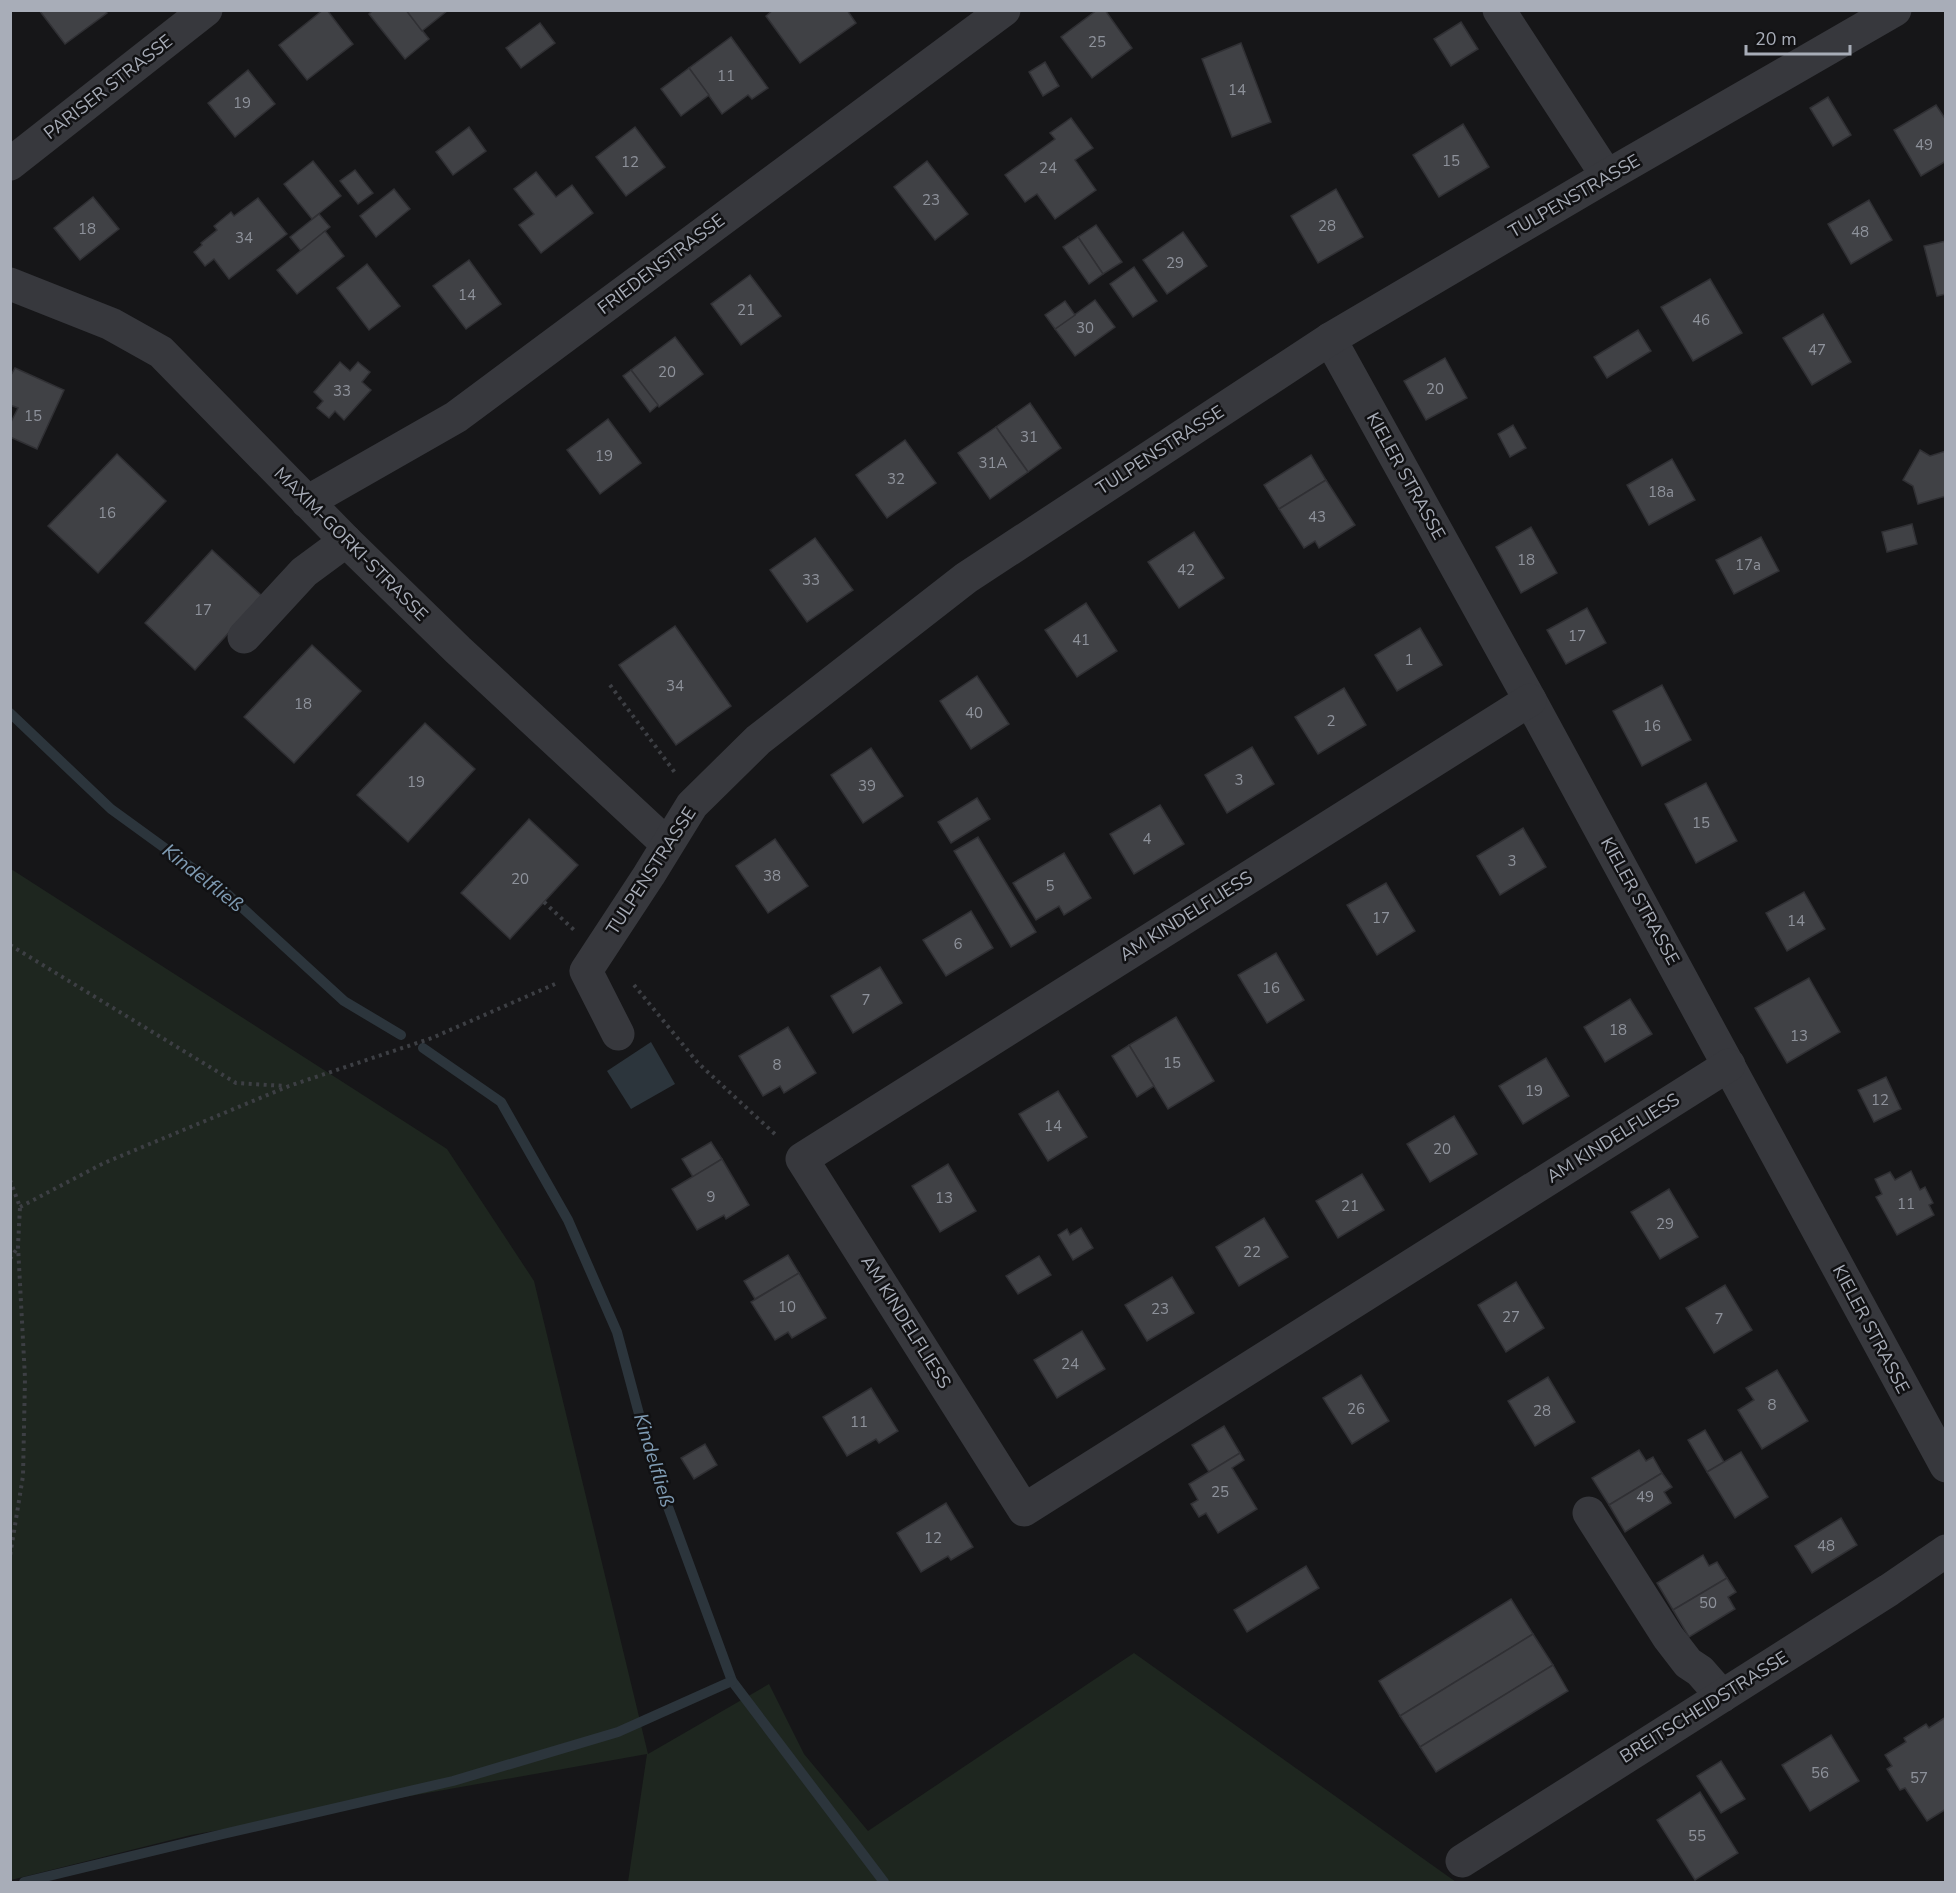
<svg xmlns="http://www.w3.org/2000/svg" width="1956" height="1893" font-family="'Nunito Sans',sans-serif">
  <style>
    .green { fill: #1e261f }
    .water { fill: #2c353c }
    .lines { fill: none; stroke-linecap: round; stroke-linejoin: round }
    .stream { stroke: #2c353c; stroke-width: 10 }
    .building { fill: #404145; stroke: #303034; stroke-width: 1.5 }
    .path { stroke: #3d3f44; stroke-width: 4; stroke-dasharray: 3 4.5; stroke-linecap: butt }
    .minor { stroke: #37383d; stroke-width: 33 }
    .labels { text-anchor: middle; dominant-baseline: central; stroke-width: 5; stroke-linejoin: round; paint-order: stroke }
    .number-label { font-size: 15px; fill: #8e929b }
    .street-label { font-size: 18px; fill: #a8adb8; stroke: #111113 }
    .water-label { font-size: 20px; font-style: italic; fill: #7f9bb3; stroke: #111113 }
  </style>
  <rect width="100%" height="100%" fill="#161618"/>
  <polygon class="green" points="11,869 447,1149 534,1281 648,1754 769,1684 804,1754 868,1831 1134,1653 1456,1882 628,1882 647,1754 191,1835 11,1880"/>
  <polygon class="water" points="651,1042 675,1084 631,1109 607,1071"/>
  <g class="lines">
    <g class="stream">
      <polyline points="10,713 111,809 224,891 344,1001 401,1035"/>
      <polyline points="423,1048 501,1102 568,1220 617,1332 653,1466 732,1681 884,1882"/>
      <polyline points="24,1882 223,1834 453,1781 618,1732 732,1681"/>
    </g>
  </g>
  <g class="building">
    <polygon points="39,10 105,10 107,13 65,44"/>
    <polygon points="323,10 327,10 353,44 307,80 279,45"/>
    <polygon points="373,10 406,10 429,39 405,59 369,14"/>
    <polygon points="406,10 446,10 447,11 422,31"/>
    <polygon points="773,10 847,10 856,23 800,63 766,16"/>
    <polygon points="1097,10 1105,10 1132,48 1092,78 1061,37"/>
    <polygon points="1461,22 1478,49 1451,66 1434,39"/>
    <polygon points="540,23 555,43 521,68 506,48"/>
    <polygon points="731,37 768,88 752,99 748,95 722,114 689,68"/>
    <polygon points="1241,43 1271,122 1232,137 1202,59"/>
    <polygon points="1045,62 1059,86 1043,96 1029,72"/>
    <polygon points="689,68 709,95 681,116 661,89"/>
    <polygon points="248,70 275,104 235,137 208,103"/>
    <polygon points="1828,97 1851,135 1833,146 1810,108"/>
    <polygon points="1936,105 1946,120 1946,161 1921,176 1894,130"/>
    <polygon points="1071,118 1093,148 1075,160 1096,190 1055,219 1037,194 1025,202 1005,175 1055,139 1050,133"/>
    <polygon points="1463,124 1489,167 1439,197 1413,155"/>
    <polygon points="469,127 486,151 453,175 436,152"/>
    <polygon points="635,127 665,167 626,196 596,157"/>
    <polygon points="313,161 341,196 312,219 284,184"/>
    <polygon points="927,161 968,214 935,240 894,187"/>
    <polygon points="355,170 373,193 358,204 340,181"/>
    <polygon points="536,172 556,197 572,185 593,213 541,253 519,225 534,214 514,189"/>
    <polygon points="394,189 410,209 376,237 360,216"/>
    <polygon points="1336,189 1363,237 1318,263 1291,216"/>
    <polygon points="93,197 119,229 80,260 54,228"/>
    <polygon points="258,198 287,234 229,279 214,259 205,266 194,252 202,245 201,243 217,230 214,226 231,212 234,216"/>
    <polygon points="1869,200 1892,240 1851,264 1828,224"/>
    <polygon points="319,214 330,227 301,251 290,237"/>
    <polygon points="1096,225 1122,262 1103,274 1078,237"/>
    <polygon points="325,231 344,256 297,294 277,270"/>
    <polygon points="1183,232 1207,266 1167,294 1143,260"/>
    <polygon points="1078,237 1103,274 1089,284 1063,247"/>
    <polygon points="1946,241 1946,294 1937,296 1924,246"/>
    <polygon points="469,260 501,304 466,329 433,286"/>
    <polygon points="367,264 400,306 369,330 337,288"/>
    <polygon points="1134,267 1157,301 1133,317 1110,284"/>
    <polygon points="750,275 781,316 741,345 711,304"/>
    <polygon points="1710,279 1742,333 1693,361 1661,307"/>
    <polygon points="1095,300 1115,327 1075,356 1055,329"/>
    <polygon points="1065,301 1075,315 1055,329 1045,315"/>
    <polygon points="1823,314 1851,362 1812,385 1783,338"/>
    <polygon points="1638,330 1651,351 1607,378 1594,357"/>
    <polygon points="675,337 703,374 659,407 631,370"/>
    <polygon points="1445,358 1467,398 1426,420 1404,381"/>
    <polygon points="340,362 350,371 358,362 370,372 362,382 371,390 344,420 335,411 329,418 317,408 323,401 314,392"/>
    <polygon points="15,368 64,390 37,449 10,437 10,424 18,408 10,405 10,377"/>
    <polygon points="631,370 658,405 650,412 623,376"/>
    <polygon points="1030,403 1061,448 1028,472 996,427"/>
    <polygon points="608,419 641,463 600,494 567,450"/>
    <polygon points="1513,425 1526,448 1510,457 1498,434"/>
    <polygon points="996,427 1028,472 990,499 958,453"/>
    <polygon points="905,440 936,483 887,518 856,475"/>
    <polygon points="1920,450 1930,456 1946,451 1946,496 1918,504 1913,486 1903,480"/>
    <polygon points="117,454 166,501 98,573 48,526"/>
    <polygon points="1311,455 1326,480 1279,509 1264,485"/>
    <polygon points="1672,459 1695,500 1649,525 1627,485"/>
    <polygon points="1326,480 1355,525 1319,548 1315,541 1304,548 1279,509"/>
    <polygon points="1912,524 1917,544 1887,552 1882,532"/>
    <polygon points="1531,527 1557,573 1521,593 1496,547"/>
    <polygon points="1194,532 1224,578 1179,608 1148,562"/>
    <polygon points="1761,537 1779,571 1734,594 1716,560"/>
    <polygon points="815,538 853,590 807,622 770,570"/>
    <polygon points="212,550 262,596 195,670 145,623"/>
    <polygon points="1086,603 1117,651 1077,677 1045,630"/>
    <polygon points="1587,608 1606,643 1566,664 1547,630"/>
    <polygon points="675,626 731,706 676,745 619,665"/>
    <polygon points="1420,628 1442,665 1397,691 1375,655"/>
    <polygon points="312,645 361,691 294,763 244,717"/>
    <polygon points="977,676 1009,724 971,749 940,701"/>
    <polygon points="1662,685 1691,740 1642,766 1613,711"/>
    <polygon points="1344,688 1366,725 1318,754 1295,717"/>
    <polygon points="425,723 475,769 408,842 357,795"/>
    <polygon points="1252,747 1274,784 1227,813 1205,775"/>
    <polygon points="871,748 903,796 863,823 831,775"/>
    <polygon points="1706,783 1737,841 1696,863 1665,804"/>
    <polygon points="977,798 990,819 951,843 938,822"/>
    <polygon points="1160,805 1184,844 1134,874 1110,834"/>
    <polygon points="529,819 578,865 510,939 461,893"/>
    <polygon points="1523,828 1546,867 1500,895 1477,856"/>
    <polygon points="978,837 1036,932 1011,947 954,851"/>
    <polygon points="775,839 808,886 768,913 736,866"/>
    <polygon points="1064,853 1091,898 1064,915 1059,906 1036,920 1013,883"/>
    <polygon points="1386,883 1415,931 1377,955 1347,905"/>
    <polygon points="1804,892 1825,929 1787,951 1766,913"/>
    <polygon points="971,911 993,948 946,976 923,940"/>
    <polygon points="1276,953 1304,1000 1267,1023 1238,975"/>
    <polygon points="880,967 902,1003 853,1033 831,996"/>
    <polygon points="1809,978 1840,1032 1787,1063 1755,1008"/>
    <polygon points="1630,999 1652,1034 1605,1062 1584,1027"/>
    <polygon points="1176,1017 1214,1081 1168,1109 1129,1045"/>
    <polygon points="788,1027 816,1073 784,1093 780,1086 763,1096 739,1056"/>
    <polygon points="1129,1045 1154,1086 1137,1097 1112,1056"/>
    <polygon points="1546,1058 1569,1096 1523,1124 1499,1086"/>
    <polygon points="1886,1077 1901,1109 1874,1122 1858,1090"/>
    <polygon points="1058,1091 1087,1137 1048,1161 1019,1114"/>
    <polygon points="1454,1116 1477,1154 1430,1182 1407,1144"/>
    <polygon points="711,1142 722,1159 693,1177 682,1159"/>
    <polygon points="722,1159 749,1205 726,1219 724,1215 697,1230 672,1189"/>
    <polygon points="948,1164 976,1211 940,1232 912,1186"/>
    <polygon points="1911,1171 1920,1190 1925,1187 1933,1203 1929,1205 1934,1215 1897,1235 1876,1197 1882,1194 1875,1179 1890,1172 1895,1180"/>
    <polygon points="1362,1174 1384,1210 1338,1238 1316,1201"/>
    <polygon points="1669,1189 1698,1237 1660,1259 1631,1212"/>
    <polygon points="1264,1218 1288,1257 1239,1286 1216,1247"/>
    <polygon points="1081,1228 1093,1248 1073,1260 1058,1235 1067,1229 1070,1235"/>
    <polygon points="788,1255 799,1273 755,1299 744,1281"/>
    <polygon points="1039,1256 1051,1275 1018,1294 1006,1276"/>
    <polygon points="799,1273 826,1318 792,1338 788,1332 775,1340 751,1302"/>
    <polygon points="1172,1277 1194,1313 1147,1341 1125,1305"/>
    <polygon points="1516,1282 1544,1328 1506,1352 1478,1305"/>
    <polygon points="1725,1285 1752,1330 1714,1353 1686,1308"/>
    <polygon points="1082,1331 1105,1369 1057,1398 1034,1360"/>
    <polygon points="1777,1370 1808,1421 1762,1449 1738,1410 1754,1400 1746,1388"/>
    <polygon points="1361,1375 1389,1421 1352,1444 1323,1398"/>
    <polygon points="1548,1377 1575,1422 1535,1446 1508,1401"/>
    <polygon points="871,1388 898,1431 879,1443 876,1439 847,1456 823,1417"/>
    <polygon points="1224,1426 1240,1453 1209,1472 1192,1445"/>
    <polygon points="1705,1430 1724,1462 1707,1472 1688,1440"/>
    <polygon points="705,1444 717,1465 694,1479 681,1458"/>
    <polygon points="1639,1450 1646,1461 1653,1457 1662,1473 1609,1505 1592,1478"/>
    <polygon points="1741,1452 1768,1497 1735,1518 1707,1472"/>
    <polygon points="1240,1453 1244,1460 1232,1468 1257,1509 1218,1533 1206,1513 1199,1517 1191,1504 1198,1500 1189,1484"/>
    <polygon points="1662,1473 1672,1487 1664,1492 1671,1503 1625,1532 1609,1505"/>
    <polygon points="946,1503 973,1547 951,1560 948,1556 921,1572 897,1533"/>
    <polygon points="1841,1518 1857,1545 1812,1573 1795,1546"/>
    <polygon points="1703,1555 1709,1566 1717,1562 1727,1578 1673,1610 1657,1583"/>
    <polygon points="1306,1566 1319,1588 1247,1632 1234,1610"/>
    <polygon points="1727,1578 1736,1592 1728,1597 1735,1609 1689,1637 1673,1610"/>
    <polygon points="1511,1599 1533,1634 1400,1716 1379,1681"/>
    <polygon points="1533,1634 1553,1665 1420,1747 1400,1716"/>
    <polygon points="1553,1665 1568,1691 1436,1772 1420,1747"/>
    <polygon points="1946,1717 1946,1809 1927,1821 1905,1788 1900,1790 1887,1769 1892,1766 1885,1755 1906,1742 1904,1738 1926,1724 1929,1728"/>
    <polygon points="1831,1735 1859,1781 1810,1811 1782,1765"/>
    <polygon points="1721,1761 1745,1799 1721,1813 1697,1776"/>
    <polygon points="1700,1792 1738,1853 1695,1880 1657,1820"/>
  </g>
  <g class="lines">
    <g class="path">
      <polyline points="610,685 676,774"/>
      <polyline points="544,902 574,930"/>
      <polyline points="10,945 236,1083 285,1086"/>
      <polyline points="634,985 698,1063 777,1136"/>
      <polyline points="10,1180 20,1207 18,1246 25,1378 23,1476 10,1556"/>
      <polyline points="20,1207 104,1163 289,1086 432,1038 555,984"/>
      <polyline points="10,1259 18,1247"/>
    </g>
    <g class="minor">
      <polyline points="1499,10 1607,176"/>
      <polyline points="10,164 206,10"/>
      <polyline points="10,284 111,324 161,352 346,541 458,650 667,844"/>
      <polyline points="1330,339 1530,700 1946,1466"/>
      <polyline points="307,502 456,417 1004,10"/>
      <polyline points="244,637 304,572 346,541"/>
      <polyline points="1530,700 802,1159 1024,1510 1729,1065"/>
      <polyline points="618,1034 586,971 649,875 692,805 758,740 966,578 1330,339 1607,176 1895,10"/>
      <polyline points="1589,1513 1668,1637 1688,1663 1700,1671 1722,1696"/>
      <polyline points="1462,1861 1889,1590 1946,1551"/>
    </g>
  </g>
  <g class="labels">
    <g class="number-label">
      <text x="1097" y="42">25</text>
      <text x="726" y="76">11</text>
      <text x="1237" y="90">14</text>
      <text x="242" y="103">19</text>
      <text x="1924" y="145">49</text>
      <text x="1451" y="161">15</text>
      <text x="630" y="162">12</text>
      <text x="1048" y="168">24</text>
      <text x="931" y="200">23</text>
      <text x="1327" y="226">28</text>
      <text x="87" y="229">18</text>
      <text x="1860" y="232">48</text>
      <text x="244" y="238">34</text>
      <text x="1175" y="263">29</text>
      <text x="467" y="295">14</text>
      <text x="746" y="310">21</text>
      <text x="1701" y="320">46</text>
      <text x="1085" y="328">30</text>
      <text x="1817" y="350">47</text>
      <text x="667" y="372">20</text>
      <text x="1435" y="389">20</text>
      <text x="342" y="391">33</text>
      <text x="33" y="416">15</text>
      <text x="1029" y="437">31</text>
      <text x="604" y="456">19</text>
      <text x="993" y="463">31A</text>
      <text x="896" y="479">32</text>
      <text x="1661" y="492">18a</text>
      <text x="107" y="513">16</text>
      <text x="1317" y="517">43</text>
      <text x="1526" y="560">18</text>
      <text x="1748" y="565">17a</text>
      <text x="1186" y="570">42</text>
      <text x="811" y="580">33</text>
      <text x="203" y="610">17</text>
      <text x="1577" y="636">17</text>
      <text x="1081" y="640">41</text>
      <text x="1409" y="660">1</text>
      <text x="675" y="686">34</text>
      <text x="303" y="704">18</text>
      <text x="974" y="713">40</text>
      <text x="1331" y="721">2</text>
      <text x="1652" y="726">16</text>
      <text x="1239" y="780">3</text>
      <text x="416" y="782">19</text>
      <text x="867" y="786">39</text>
      <text x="1701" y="823">15</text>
      <text x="1147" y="839">4</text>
      <text x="1512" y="861">3</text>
      <text x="772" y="876">38</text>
      <text x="520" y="879">20</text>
      <text x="1050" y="886">5</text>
      <text x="1381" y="918">17</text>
      <text x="1796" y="921">14</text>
      <text x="958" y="944">6</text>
      <text x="1271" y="988">16</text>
      <text x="866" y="1000">7</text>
      <text x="1618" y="1030">18</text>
      <text x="1799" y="1036">13</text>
      <text x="1172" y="1063">15</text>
      <text x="777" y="1065">8</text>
      <text x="1534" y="1091">19</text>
      <text x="1880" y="1100">12</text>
      <text x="1053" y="1126">14</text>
      <text x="1442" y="1149">20</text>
      <text x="711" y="1197">9</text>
      <text x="944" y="1198">13</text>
      <text x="1906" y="1204">11</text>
      <text x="1350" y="1206">21</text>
      <text x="1665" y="1224">29</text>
      <text x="1252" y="1252">22</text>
      <text x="787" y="1307">10</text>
      <text x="1160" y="1309">23</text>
      <text x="1511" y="1317">27</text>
      <text x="1719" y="1319">7</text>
      <text x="1070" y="1364">24</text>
      <text x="1772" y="1405">8</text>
      <text x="1356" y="1409">26</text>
      <text x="1542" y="1411">28</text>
      <text x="859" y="1422">11</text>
      <text x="1220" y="1492">25</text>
      <text x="1645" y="1497">49</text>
      <text x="933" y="1538">12</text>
      <text x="1826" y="1546">48</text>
      <text x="1708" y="1603">50</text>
      <text x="1820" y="1773">56</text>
      <text x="1919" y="1778">57</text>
      <text x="1697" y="1836">55</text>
    </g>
    <g class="street-label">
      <text transform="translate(108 87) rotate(-38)">PARISER STRASSE</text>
      <text transform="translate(1574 196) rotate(-30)">TULPENSTRASSE</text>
      <text transform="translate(661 264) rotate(-37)">FRIEDENSTRASSE</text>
      <text transform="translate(1160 450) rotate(-33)">TULPENSTRASSE</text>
      <text transform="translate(1406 476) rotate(61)">KIELER STRASSE</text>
      <text transform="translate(351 544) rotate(45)">MAXIM-GORKI-STRASSE</text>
      <text transform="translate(651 871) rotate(-57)">TULPENSTRASSE</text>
      <text transform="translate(1640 901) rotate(61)">KIELER STRASSE</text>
      <text transform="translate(1186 916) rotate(-32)">AM KINDELFLIESS</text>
      <text transform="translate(1613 1138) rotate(-32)">AM KINDELFLIESS</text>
      <text transform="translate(906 1322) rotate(58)">AM KINDELFLIESS</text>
      <text transform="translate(1871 1329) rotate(62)">KIELER STRASSE</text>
      <text transform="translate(1704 1707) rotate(-32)">BREITSCHEIDSTRASSE</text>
    </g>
    <g class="water-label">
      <text transform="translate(203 878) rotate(38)">Kindelfließ</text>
      <text transform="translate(654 1460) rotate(73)">Kindelfließ</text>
    </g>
  </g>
  <rect width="1956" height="1893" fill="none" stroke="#a8adb8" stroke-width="24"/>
  <path d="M1746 45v9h104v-9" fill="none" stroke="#a8adb8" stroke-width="3"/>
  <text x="1755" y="45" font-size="18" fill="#a8adb8" stroke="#111113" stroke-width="4.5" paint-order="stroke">20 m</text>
</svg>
